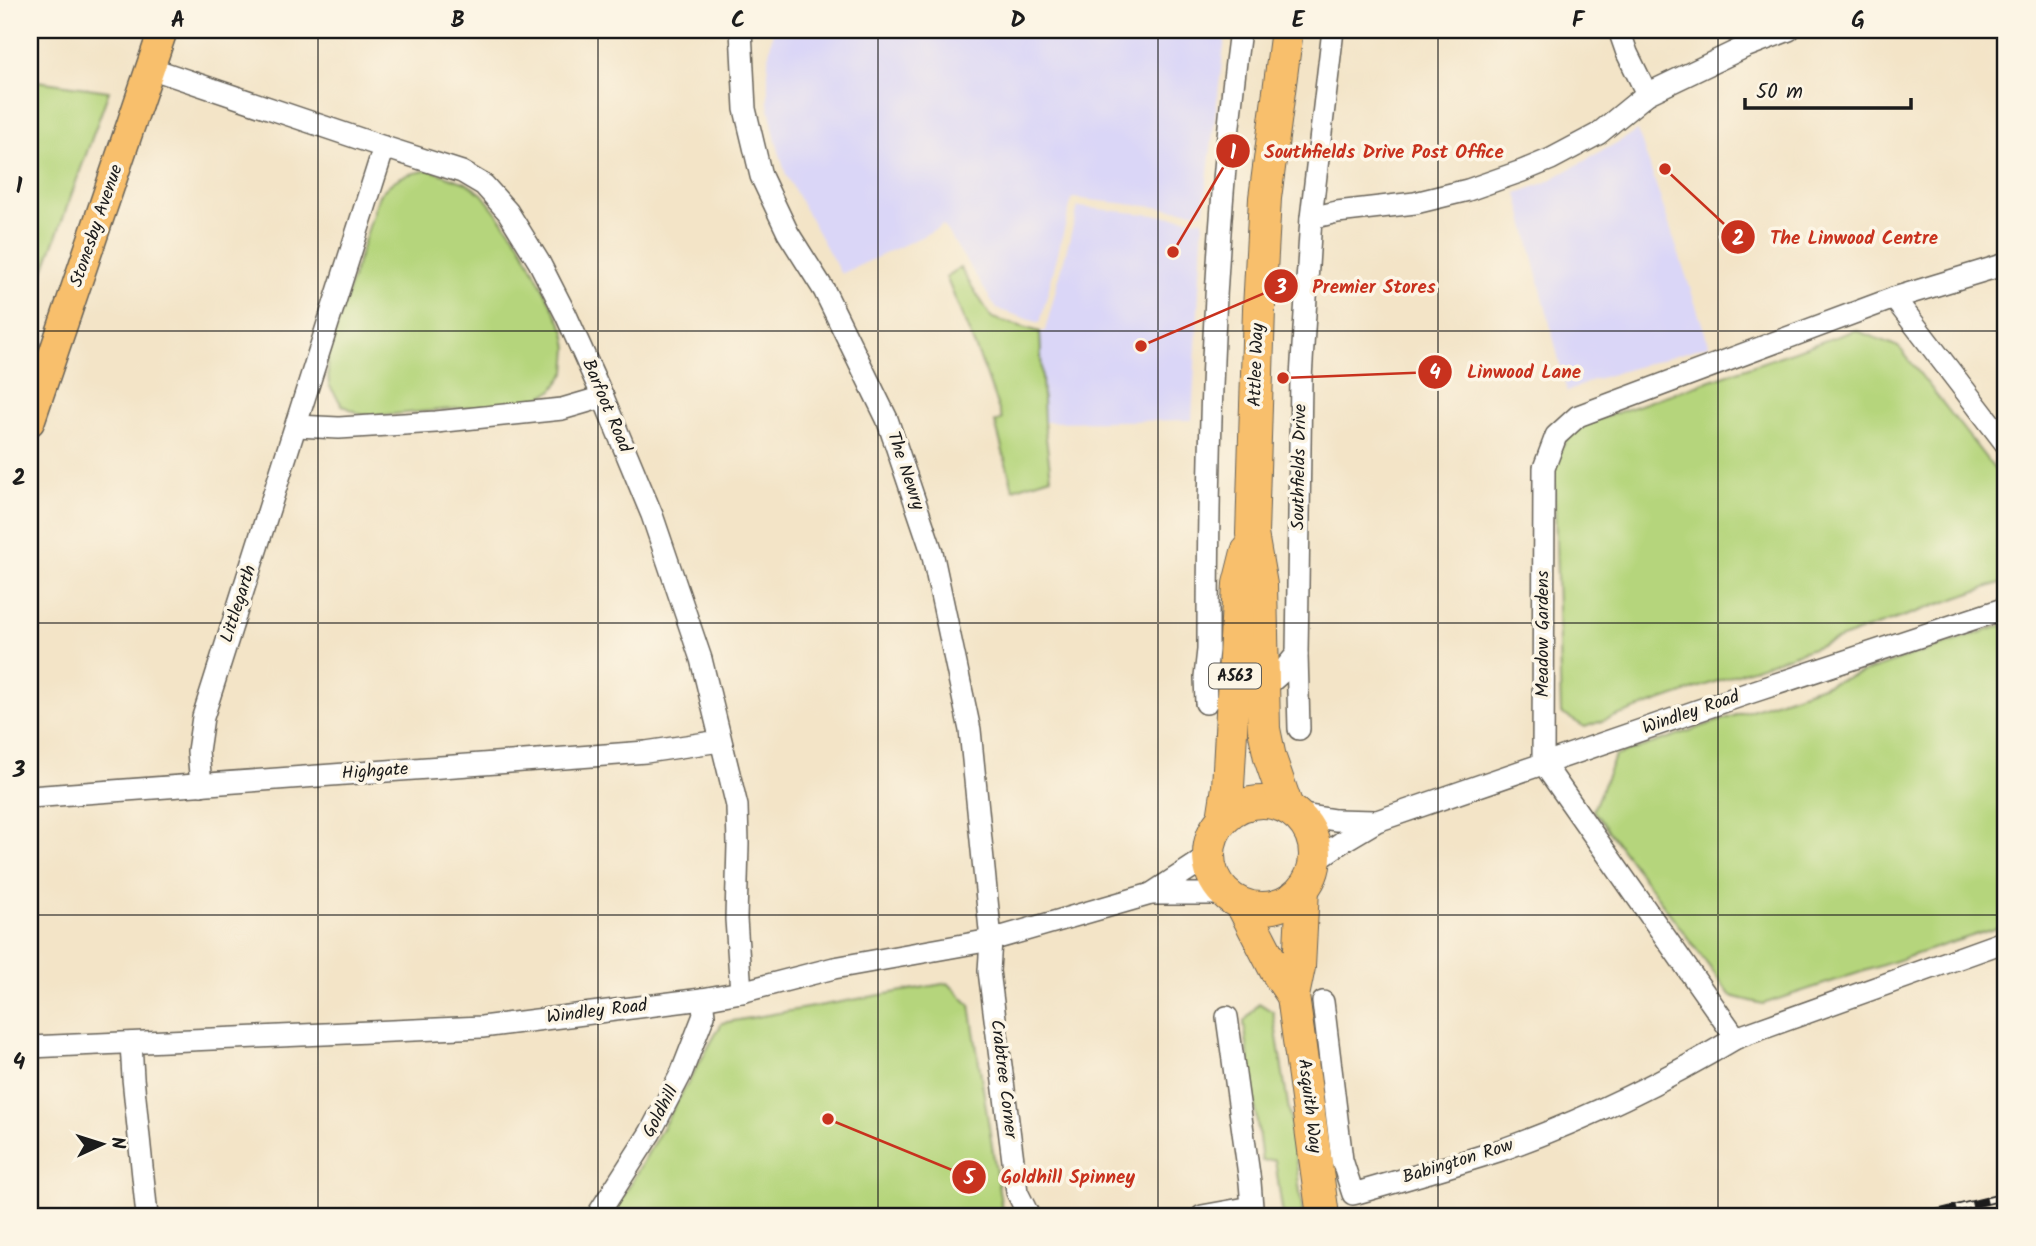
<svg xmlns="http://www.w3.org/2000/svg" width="2036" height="1246" font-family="Kalam,sans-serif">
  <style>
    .built { fill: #dad6f7 }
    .green { fill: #b5d57c; stroke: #68784c; stroke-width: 2 }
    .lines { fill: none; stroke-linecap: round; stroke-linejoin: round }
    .minor-casing { stroke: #676258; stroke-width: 24 }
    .major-casing { stroke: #676258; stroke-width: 31 }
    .highway-casing { stroke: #676258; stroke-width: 34 }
    .minor { stroke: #fff; stroke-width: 21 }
    .major { stroke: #f8bf6c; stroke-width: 28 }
    .highway { stroke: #f8bf6c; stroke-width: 32 }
    .rail-casing { stroke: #1c1c1c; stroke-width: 8 }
    .rail { stroke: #fcf5e5; stroke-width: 5; stroke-dasharray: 16; stroke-linecap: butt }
    .grid { fill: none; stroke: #1c1c1c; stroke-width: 2; stroke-opacity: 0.55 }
    .labels { text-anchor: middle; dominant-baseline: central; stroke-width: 7; stroke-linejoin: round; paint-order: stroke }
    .shield { fill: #fcf5e5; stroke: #5f5d58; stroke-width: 2 }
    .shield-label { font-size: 16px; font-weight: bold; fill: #1c1c1c }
    .street-label { font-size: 18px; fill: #1c1c1c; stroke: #fcf5e5 }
    .leader { fill: none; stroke: #c8321e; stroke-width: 2.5 }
    .callout-dot { fill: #c8321e; stroke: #fcf5e5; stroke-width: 2.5 }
    .mark-label { font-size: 21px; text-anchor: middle; font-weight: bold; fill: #fff }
    .callout-label { font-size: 19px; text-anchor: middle; font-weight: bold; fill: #c8321e; stroke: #fcf5e5; stroke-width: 7; stroke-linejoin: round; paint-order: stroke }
    .neatline { fill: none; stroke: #1c1c1c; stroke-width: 2.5 }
    .grid-label { font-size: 23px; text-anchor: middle; font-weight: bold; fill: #1c1c1c }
  </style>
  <rect width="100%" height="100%" fill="#fcf5e5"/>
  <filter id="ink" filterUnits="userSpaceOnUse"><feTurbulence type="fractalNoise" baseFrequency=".0143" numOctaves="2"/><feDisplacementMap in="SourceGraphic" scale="14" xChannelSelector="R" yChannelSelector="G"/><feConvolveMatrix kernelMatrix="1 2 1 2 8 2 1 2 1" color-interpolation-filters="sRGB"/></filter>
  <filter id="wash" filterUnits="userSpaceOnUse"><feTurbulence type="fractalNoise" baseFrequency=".00686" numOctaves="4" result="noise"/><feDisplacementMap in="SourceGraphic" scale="28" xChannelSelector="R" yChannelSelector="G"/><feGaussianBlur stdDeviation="1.57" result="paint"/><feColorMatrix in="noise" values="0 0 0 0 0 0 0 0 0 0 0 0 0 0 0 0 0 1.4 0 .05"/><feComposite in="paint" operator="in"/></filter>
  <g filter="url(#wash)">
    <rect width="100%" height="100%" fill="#f3e4c7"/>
    <g class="built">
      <polygon points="773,30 1226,30 1203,212 1072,198 1040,323 997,309 943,225 923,236 841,274 786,175 776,141 768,103 768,60"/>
      <polygon points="1638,131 1709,345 1593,380 1567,392 1517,193 1545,183"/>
      <polygon points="1078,207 1203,220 1192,420 1044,422 1040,332 1045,331"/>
    </g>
    <g class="green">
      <polygon points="30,80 109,91 30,309"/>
      <path d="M430,170l36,13 16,11 38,49 45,88 3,17 -2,24 -13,18 -21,12 -148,13h-22l-20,-10 -13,-20 -2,-28 52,-162c17,-19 26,-21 51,-25z"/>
      <polygon points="960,268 992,318 1040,332 1044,422 1051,477 1013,489 995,422 1002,419 984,368 946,277"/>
      <polygon points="1855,330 1899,347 2006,484 2006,581 1585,727 1561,713 1554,473 1556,458 1573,428"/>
      <polygon points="2006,624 2006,925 1763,1004 1731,996 1593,810 1615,756"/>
      <polygon points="948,983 970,1005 1003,1216 612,1216 722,1023"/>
      <polygon points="1259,1003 1273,1012 1292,1129 1303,1216 1283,1216 1275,1160 1262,1161 1244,1022"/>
    </g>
  </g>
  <g filter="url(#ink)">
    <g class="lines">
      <g class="minor-casing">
        <g id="minor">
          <polyline points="741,30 745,109 761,176 788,233 824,290 887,419 932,552 970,730 991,940 989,971 1017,1192 1029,1216"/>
          <polyline points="1619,30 1627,53 1647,94"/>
          <polyline points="150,68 384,147 462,172 484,185 508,212 539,262 566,315 603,397 652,515 701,659 737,806 738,844 736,919 741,992"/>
          <polyline points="1311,218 1337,212 1415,203 1468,190 1522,171 1551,159 1598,134 1647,94 1745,47 1789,30"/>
          <polyline points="2006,264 1894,298 1578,416 1556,436 1544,468 1543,763 1736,1038 2006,941"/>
          <polyline points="1894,298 2006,444"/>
          <polyline points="296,426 339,428 436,422 562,409 603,397"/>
          <polyline points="1297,654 1299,729"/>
          <polyline points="1263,689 1282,672 1297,654 1301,378 1311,218 1333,30"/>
          <path d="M1206,703l-1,-26 3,-27c0,-207 5,-414 32,-620"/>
          <polyline points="201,785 198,751 203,717 384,147"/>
          <polyline points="30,797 646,752 720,741"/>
          <polyline points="1297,814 1335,820 1375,821"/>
          <polyline points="1315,861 1345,840 1377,821 1749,693 2006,608"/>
          <polyline points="1151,894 1209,856"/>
          <path d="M1323,1002l19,158 11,34c49,-14 99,-28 148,-44 82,-29 160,-67 235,-112"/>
          <polyline points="131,1043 133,1078 147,1216"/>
          <polyline points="30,1047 482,1027 702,999 741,992 834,968 991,940 1151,894 1226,894"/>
          <polyline points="597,1216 650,1133 681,1074 704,1015 702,999"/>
          <polyline points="1202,1216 1252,1207 1250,1182 1227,1017"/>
        </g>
      </g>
      <g class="major-casing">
        <polyline id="major" points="30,422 163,30"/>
      </g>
      <g class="highway-casing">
        <g id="highway">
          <circle cx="1262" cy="855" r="53"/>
          <polyline points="1287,807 1270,758 1264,729 1261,585 1252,534 1259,309 1265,198 1287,30"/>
          <polyline points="1223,819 1228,787 1239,584 1247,552"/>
          <polyline points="1303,889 1299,967 1293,996 1323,1216"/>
          <polyline points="1242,905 1276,971 1293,996"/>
        </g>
      </g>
      <use href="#minor" class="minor"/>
      <use href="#major" class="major"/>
      <use href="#highway" class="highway"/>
      <g class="rail-casing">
        <g id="rail">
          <polyline points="1925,1216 2006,1196"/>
          <polyline points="1975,1216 2006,1209"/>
        </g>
      </g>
      <use href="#rail" class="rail"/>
    </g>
  </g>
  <path class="grid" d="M318,30v1186M598,30v1186M878,30v1186M1158,30v1186M1438,30v1186M1718,30v1186M30,331h1976M30,623h1976M30,915h1976"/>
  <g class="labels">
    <rect class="shield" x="1209" y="663.5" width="52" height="25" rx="5"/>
    <g class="shield-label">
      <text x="1235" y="676">A563</text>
    </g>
    <g class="street-label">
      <text transform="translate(97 226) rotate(-71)">Stonesby Avenue</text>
      <text transform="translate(1257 365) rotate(-88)">Attlee Way</text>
      <text transform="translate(606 406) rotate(67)">Barfoot Road</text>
      <text transform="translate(1300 467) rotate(-89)">Southfields Drive</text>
      <text transform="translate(905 471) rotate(71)">The Newry</text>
      <text transform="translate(239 604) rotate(-72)">Littlegarth</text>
      <text transform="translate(1543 634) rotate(-90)">Meadow Gardens</text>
      <text transform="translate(1691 713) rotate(-19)">Windley Road</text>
      <text transform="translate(375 772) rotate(-4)">Highgate</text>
      <text transform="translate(597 1012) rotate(-7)">Windley Road</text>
      <text transform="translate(1003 1079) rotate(83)">Crabtree Corner</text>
      <text transform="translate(1309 1106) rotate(83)">Asquith Way</text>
      <text transform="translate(661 1112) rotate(-62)">Goldhill</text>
      <text transform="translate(1458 1162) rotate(-17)">Babington Row</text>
    </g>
  </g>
  <path class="leader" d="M1173 252L1233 151M1665 169L1738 237M1141 346L1281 286M1283 378L1435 372M828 1119L969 1177"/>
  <g class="callout-dot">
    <circle cx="1173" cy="252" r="7"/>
    <circle cx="1665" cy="169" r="7"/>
    <circle cx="1141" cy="346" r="7"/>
    <circle cx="1283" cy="378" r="7"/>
    <circle cx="828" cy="1119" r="7"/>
    <circle cx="1233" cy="151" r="18"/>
    <circle cx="1738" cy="237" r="18"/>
    <circle cx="1281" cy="286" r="18"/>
    <circle cx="1435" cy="372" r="18"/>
    <circle cx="969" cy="1177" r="18"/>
  </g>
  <g class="mark-label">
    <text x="1233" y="159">1</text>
    <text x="1738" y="245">2</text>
    <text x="1281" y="294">3</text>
    <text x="1435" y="379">4</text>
    <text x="969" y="1184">5</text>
  </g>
  <g class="callout-label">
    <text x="1384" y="158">Southfields Drive Post Office</text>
    <text x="1854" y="244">The Linwood Centre</text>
    <text x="1374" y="293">Premier Stores</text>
    <text x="1524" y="378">Linwood Lane</text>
    <text x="1068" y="1183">Goldhill Spinney</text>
  </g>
  <rect width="2036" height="1246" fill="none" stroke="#fcf5e5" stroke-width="77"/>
  <g transform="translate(102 1144) rotate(86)" stroke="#fcf5e5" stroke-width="5" paint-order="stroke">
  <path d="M0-5L12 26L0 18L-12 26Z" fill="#1c1c1c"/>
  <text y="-10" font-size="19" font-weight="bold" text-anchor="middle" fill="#1c1c1c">N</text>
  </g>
  <path d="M1745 98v10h166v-10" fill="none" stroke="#1c1c1c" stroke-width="3.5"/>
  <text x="1756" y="98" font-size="21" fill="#1c1c1c" stroke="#fcf5e5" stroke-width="5" paint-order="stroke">50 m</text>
  <rect x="38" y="38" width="1959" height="1170" class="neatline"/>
  <g class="grid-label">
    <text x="178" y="27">A</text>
    <text x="458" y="27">B</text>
    <text x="738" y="27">C</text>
    <text x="1018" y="27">D</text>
    <text x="1298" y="27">E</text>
    <text x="1578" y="27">F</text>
    <text x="1858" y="27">G</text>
    <text x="19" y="193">1</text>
    <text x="19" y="485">2</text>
    <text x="19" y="777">3</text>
    <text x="19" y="1069">4</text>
  </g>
</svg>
